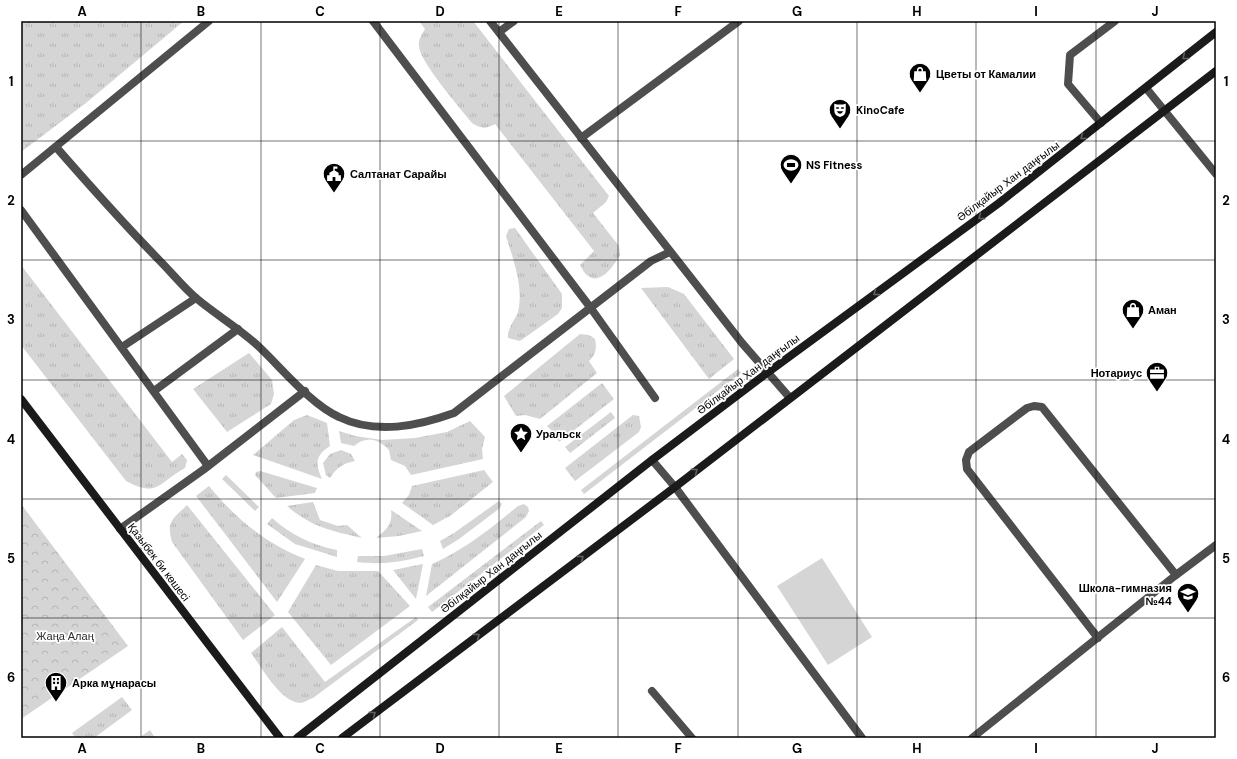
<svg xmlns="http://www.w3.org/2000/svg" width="1237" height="759" font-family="'DM Sans',sans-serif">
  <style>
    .grass { fill: url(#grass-tufts) }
    .park { fill: url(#park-crowns) }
    .pitch { fill: #d5d5d5 }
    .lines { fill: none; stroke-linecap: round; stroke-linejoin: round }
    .lane { stroke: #4e4e4e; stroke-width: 8 }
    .secondary { stroke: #1b1b1b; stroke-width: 8 }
    .oneway { stroke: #5f5f5f }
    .grid { fill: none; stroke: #000; stroke-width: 1; stroke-opacity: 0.55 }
    .labels { text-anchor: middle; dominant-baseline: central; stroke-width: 3.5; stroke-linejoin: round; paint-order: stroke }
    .poi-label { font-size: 11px; font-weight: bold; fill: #000; stroke: #fff; text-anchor: start }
    .street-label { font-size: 11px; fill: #000; stroke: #fff }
    .park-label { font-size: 11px; fill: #2c2c2c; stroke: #fff }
    .neatline { fill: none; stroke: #000; stroke-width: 1.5 }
    .grid-label { font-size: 13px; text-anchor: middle; font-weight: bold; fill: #000 }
  </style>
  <defs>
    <pattern id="grass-tufts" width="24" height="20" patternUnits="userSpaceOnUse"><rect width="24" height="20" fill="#d5d5d5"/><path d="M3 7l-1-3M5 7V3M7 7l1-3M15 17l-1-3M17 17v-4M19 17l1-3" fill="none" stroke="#b5b5b5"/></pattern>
    <pattern id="park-crowns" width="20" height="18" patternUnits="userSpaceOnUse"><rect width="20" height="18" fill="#d5d5d5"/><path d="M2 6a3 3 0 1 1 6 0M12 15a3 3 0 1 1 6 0" fill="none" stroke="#b5b5b5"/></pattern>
  </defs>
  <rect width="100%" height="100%" fill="#fff"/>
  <g class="grass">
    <polygon points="21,21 184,21 86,103 21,152"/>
    <path d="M419,21h54l136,175 -3,6 -13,11 26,33 1,9c-5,9 -20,32 -33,20 -3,-2 -5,-7 -7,-10l14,-14 -99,-127c-9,5 -14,5 -23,-1 -11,-14 -53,-62 -53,-77 -1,-6 3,-12 6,-17z"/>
    <path d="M515,228l47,66v14l-4,6 -38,27 -12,-3c-1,-9 7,-18 10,-26 6,-25 -5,-53 -12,-76l3,-7z"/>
    <path d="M21,265l151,197 10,-8 5,6 -2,8c-27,15 -27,30 -59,13l-105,-136z"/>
    <polygon points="668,287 684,294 734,359 709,379 641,288"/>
    <path d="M580,334l9,1 6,4c2,9 1,15 -6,22l8,12 -57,46 -15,-4 -9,1 -12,-20z"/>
    <polygon points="249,353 272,380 274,394 271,404 227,432 193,389"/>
    <polygon points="738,369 741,373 584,494 581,490"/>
    <polygon points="602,383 614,399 559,442 553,432 547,426"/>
    <polygon points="611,412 615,418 570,453 565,447"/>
    <path d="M307,415l20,8 3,23c-15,10 -15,17 -8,33l-69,-24 41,-35z"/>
    <polygon points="633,415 639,416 641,427 639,432 575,481 565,468"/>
    <path d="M470,421l15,16 -3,12 1,10 -72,16 -6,-9 -14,-6 -2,-10c-12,-12 -22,-14 -35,-4l-13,-3 -2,-12 16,5 27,4 33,-2 32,-6z"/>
    <path d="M341,450l10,4 4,7c-11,2 -19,7 -25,17l-4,-3 -3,-12 7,-9z"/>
    <polygon points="484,470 493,482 450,516 433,525 402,503 409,495 412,486"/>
    <polygon points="260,471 317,488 315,493 276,498 255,475 256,472"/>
    <polygon points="226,475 259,507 255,511 222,479"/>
    <path d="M209,486c26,32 57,58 96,73l-28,43 -81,-106z"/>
    <polygon points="499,501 502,504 500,508 459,539 443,549 440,541 454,533"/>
    <path d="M313,502l7,18 18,6 9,-1 15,13c-30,-7 -51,-11 -75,-32z"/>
    <path d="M524,504l4,3 1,4 -3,6 -100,79 6,-32c34,-15 58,-35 86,-58z"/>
    <path d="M187,505l88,110 -32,25 -71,-98c-6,-21 1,-23 15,-37z"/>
    <path d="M391,510l31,21 -23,5 -23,2c11,-8 17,-15 15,-28z"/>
    <path d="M272,518c19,17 40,27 65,32v7l-42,-13 -28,-20z"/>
    <polygon points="541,521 544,525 432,612 428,607"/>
    <path d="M422,549l2,7c-23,6 -43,9 -67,6l1,-6h26z"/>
    <polygon points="423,564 416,599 393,570"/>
    <polygon points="316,565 338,571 378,571 410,606 331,665 288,612"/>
    <path d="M416,617l2,3 -105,78c-3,1 -8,4 -12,5 -19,1 -40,-36 -50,-50l31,-26 43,55z"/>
    <polygon points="122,697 132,710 94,738 76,738 72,733"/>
    <polygon points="150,730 155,738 139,738"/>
  </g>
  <polygon class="park" points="21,504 128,646 21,719"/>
  <polygon class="pitch" points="822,558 872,637 828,665 777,586"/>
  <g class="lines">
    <g class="lane">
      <polyline points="373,21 590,307 655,398"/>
      <polyline points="490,21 742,343 790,398"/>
      <polyline points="499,32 514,21"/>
      <polyline points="1146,88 1216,174"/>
      <polyline points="1101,123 1068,84 1070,55 1115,21"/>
      <polyline points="581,138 739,21"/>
      <path d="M56,147c34,39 68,77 104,114 12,12 23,26 36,37 19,16 41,29 60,46 24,22 54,60 83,73 37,18 79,9 115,-4l197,-152 19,-9"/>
      <polyline points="21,175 209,21"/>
      <polyline points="21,210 208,466"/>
      <polyline points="122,347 196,298"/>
      <polyline points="154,391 238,329"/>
      <polyline points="652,460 675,487 862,738"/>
      <polyline points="120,529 203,470 305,391"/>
      <polyline points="1176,575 1216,545"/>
      <polyline points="652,691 692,738"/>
      <polyline points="972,738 1176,575 1042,407 1034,406 1027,408 969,452 966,460 967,469 1098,638"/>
    </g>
    <g class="secondary">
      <polyline points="21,399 280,738"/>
      <polyline points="297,738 652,460 767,373 999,203 1216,32"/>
      <polyline points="342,738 675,487 1216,71"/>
    </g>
  </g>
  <defs><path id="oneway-chevron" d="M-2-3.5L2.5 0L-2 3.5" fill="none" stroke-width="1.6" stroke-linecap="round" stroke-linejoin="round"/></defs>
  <g class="oneway">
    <use href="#oneway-chevron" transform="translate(1185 57) rotate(142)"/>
    <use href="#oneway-chevron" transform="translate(1083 137) rotate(142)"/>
    <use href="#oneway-chevron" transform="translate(981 217) rotate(144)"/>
    <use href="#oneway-chevron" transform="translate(876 293) rotate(144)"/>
    <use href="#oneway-chevron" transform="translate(695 471) rotate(-37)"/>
    <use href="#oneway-chevron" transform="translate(581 558) rotate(-37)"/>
    <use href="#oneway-chevron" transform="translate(477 636) rotate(-37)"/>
    <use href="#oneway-chevron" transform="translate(373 714) rotate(-37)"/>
  </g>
  <path class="grid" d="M141,21v717M261,21v717M380,21v717M499,21v717M618,21v717M738,21v717M857,21v717M976,21v717M1096,21v717M21,141h1195M21,260h1195M21,380h1195M21,499h1195M21,618h1195"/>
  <defs>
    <g id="shop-pin" transform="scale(1.15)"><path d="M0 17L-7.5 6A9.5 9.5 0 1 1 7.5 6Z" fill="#000" stroke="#fff"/><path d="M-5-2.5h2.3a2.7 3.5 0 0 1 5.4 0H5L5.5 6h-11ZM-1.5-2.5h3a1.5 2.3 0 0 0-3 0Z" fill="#fff"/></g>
    <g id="theatre-pin" transform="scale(1.15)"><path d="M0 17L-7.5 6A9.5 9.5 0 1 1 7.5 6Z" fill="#000" stroke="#fff"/><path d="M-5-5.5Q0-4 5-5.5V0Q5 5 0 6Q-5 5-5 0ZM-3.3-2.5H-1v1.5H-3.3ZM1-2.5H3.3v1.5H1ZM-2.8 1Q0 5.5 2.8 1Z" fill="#fff"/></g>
    <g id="stadium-pin" transform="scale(1.15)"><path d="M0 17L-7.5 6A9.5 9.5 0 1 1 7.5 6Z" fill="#000" stroke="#fff"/><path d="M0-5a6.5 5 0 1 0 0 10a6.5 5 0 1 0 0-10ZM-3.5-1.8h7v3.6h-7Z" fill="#fff"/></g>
    <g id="civic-pin" transform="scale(1.15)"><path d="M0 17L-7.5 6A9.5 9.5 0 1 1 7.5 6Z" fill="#000" stroke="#fff"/><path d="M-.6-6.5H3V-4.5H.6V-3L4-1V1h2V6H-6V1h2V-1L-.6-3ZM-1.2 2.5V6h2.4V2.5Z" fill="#fff"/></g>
    <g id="office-pin" transform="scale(1.15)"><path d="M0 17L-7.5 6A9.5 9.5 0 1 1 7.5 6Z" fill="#000" stroke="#fff"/><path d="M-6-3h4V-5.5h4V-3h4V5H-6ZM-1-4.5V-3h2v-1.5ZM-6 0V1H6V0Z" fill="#fff"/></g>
    <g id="sight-pin" transform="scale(1.15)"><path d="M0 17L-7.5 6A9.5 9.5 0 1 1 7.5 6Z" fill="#000" stroke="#fff"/><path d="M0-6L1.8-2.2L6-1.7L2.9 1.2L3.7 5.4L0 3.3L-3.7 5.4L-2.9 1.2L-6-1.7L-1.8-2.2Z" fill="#fff"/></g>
    <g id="school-pin" transform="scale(1.15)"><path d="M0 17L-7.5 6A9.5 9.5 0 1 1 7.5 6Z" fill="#000" stroke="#fff"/><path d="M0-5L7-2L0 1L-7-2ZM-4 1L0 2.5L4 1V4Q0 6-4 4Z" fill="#fff"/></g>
    <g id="building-pin" transform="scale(1.15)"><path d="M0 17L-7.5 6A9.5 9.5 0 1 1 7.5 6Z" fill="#000" stroke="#fff"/><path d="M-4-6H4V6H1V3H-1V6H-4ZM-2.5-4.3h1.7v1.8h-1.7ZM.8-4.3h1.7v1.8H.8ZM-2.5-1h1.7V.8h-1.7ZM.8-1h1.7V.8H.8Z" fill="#fff"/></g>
  </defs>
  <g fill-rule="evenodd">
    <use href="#shop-pin" x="920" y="74"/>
    <use href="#theatre-pin" x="840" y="110"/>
    <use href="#stadium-pin" x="791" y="165"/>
    <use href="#civic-pin" x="334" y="174"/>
    <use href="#shop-pin" x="1133" y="310"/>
    <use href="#office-pin" x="1157" y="373"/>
    <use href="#sight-pin" x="521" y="434"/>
    <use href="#school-pin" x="1188" y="594"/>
    <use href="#building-pin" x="56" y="683"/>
  </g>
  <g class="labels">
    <g class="poi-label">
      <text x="936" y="74">Цветы от Камалии</text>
      <text x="856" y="110">KinoCafe</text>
      <text x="806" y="165">NS Fitness</text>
      <text x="350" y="174">Салтанат Сарайы</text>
      <text x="1148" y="310">Аман</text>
      <text x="1142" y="373" text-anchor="end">Нотариус</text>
      <text x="536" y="434">Уральск</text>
      <text x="1172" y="588" text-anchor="end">Школа-гимназия<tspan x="1172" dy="13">№44</tspan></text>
      <text x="72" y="683">Арка мұнарасы</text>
    </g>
    <g class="street-label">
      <text transform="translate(1008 181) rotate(-37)">Әбілқайыр Хан даңғылы</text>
      <text transform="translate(748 374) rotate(-37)">Әбілқайыр Хан даңғылы</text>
      <text transform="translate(159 562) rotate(53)">Қазыбек би көшесі</text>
      <text transform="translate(491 572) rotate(-38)">Әбілқайыр Хан даңғылы</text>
    </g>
    <g class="park-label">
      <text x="65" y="636">Жаңа Алаң</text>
    </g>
  </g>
  <rect width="1237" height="759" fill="none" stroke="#ffffff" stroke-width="44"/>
  <rect x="22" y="22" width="1193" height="715" class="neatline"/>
  <g class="grid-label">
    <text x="82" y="16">A</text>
    <text x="201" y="16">B</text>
    <text x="320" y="16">C</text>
    <text x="440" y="16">D</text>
    <text x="559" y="16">E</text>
    <text x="678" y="16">F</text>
    <text x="797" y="16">G</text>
    <text x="917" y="16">H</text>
    <text x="1036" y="16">I</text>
    <text x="1155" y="16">J</text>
    <text x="11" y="86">1</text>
    <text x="1226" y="86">1</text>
    <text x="11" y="205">2</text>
    <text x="1226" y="205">2</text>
    <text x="11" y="324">3</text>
    <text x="1226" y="324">3</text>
    <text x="11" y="444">4</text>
    <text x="1226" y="444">4</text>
    <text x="11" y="563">5</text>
    <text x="1226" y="563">5</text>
    <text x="11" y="682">6</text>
    <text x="1226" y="682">6</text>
    <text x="82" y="753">A</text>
    <text x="201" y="753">B</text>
    <text x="320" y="753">C</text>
    <text x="440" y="753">D</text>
    <text x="559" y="753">E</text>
    <text x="678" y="753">F</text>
    <text x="797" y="753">G</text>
    <text x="917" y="753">H</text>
    <text x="1036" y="753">I</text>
    <text x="1155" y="753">J</text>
  </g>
</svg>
